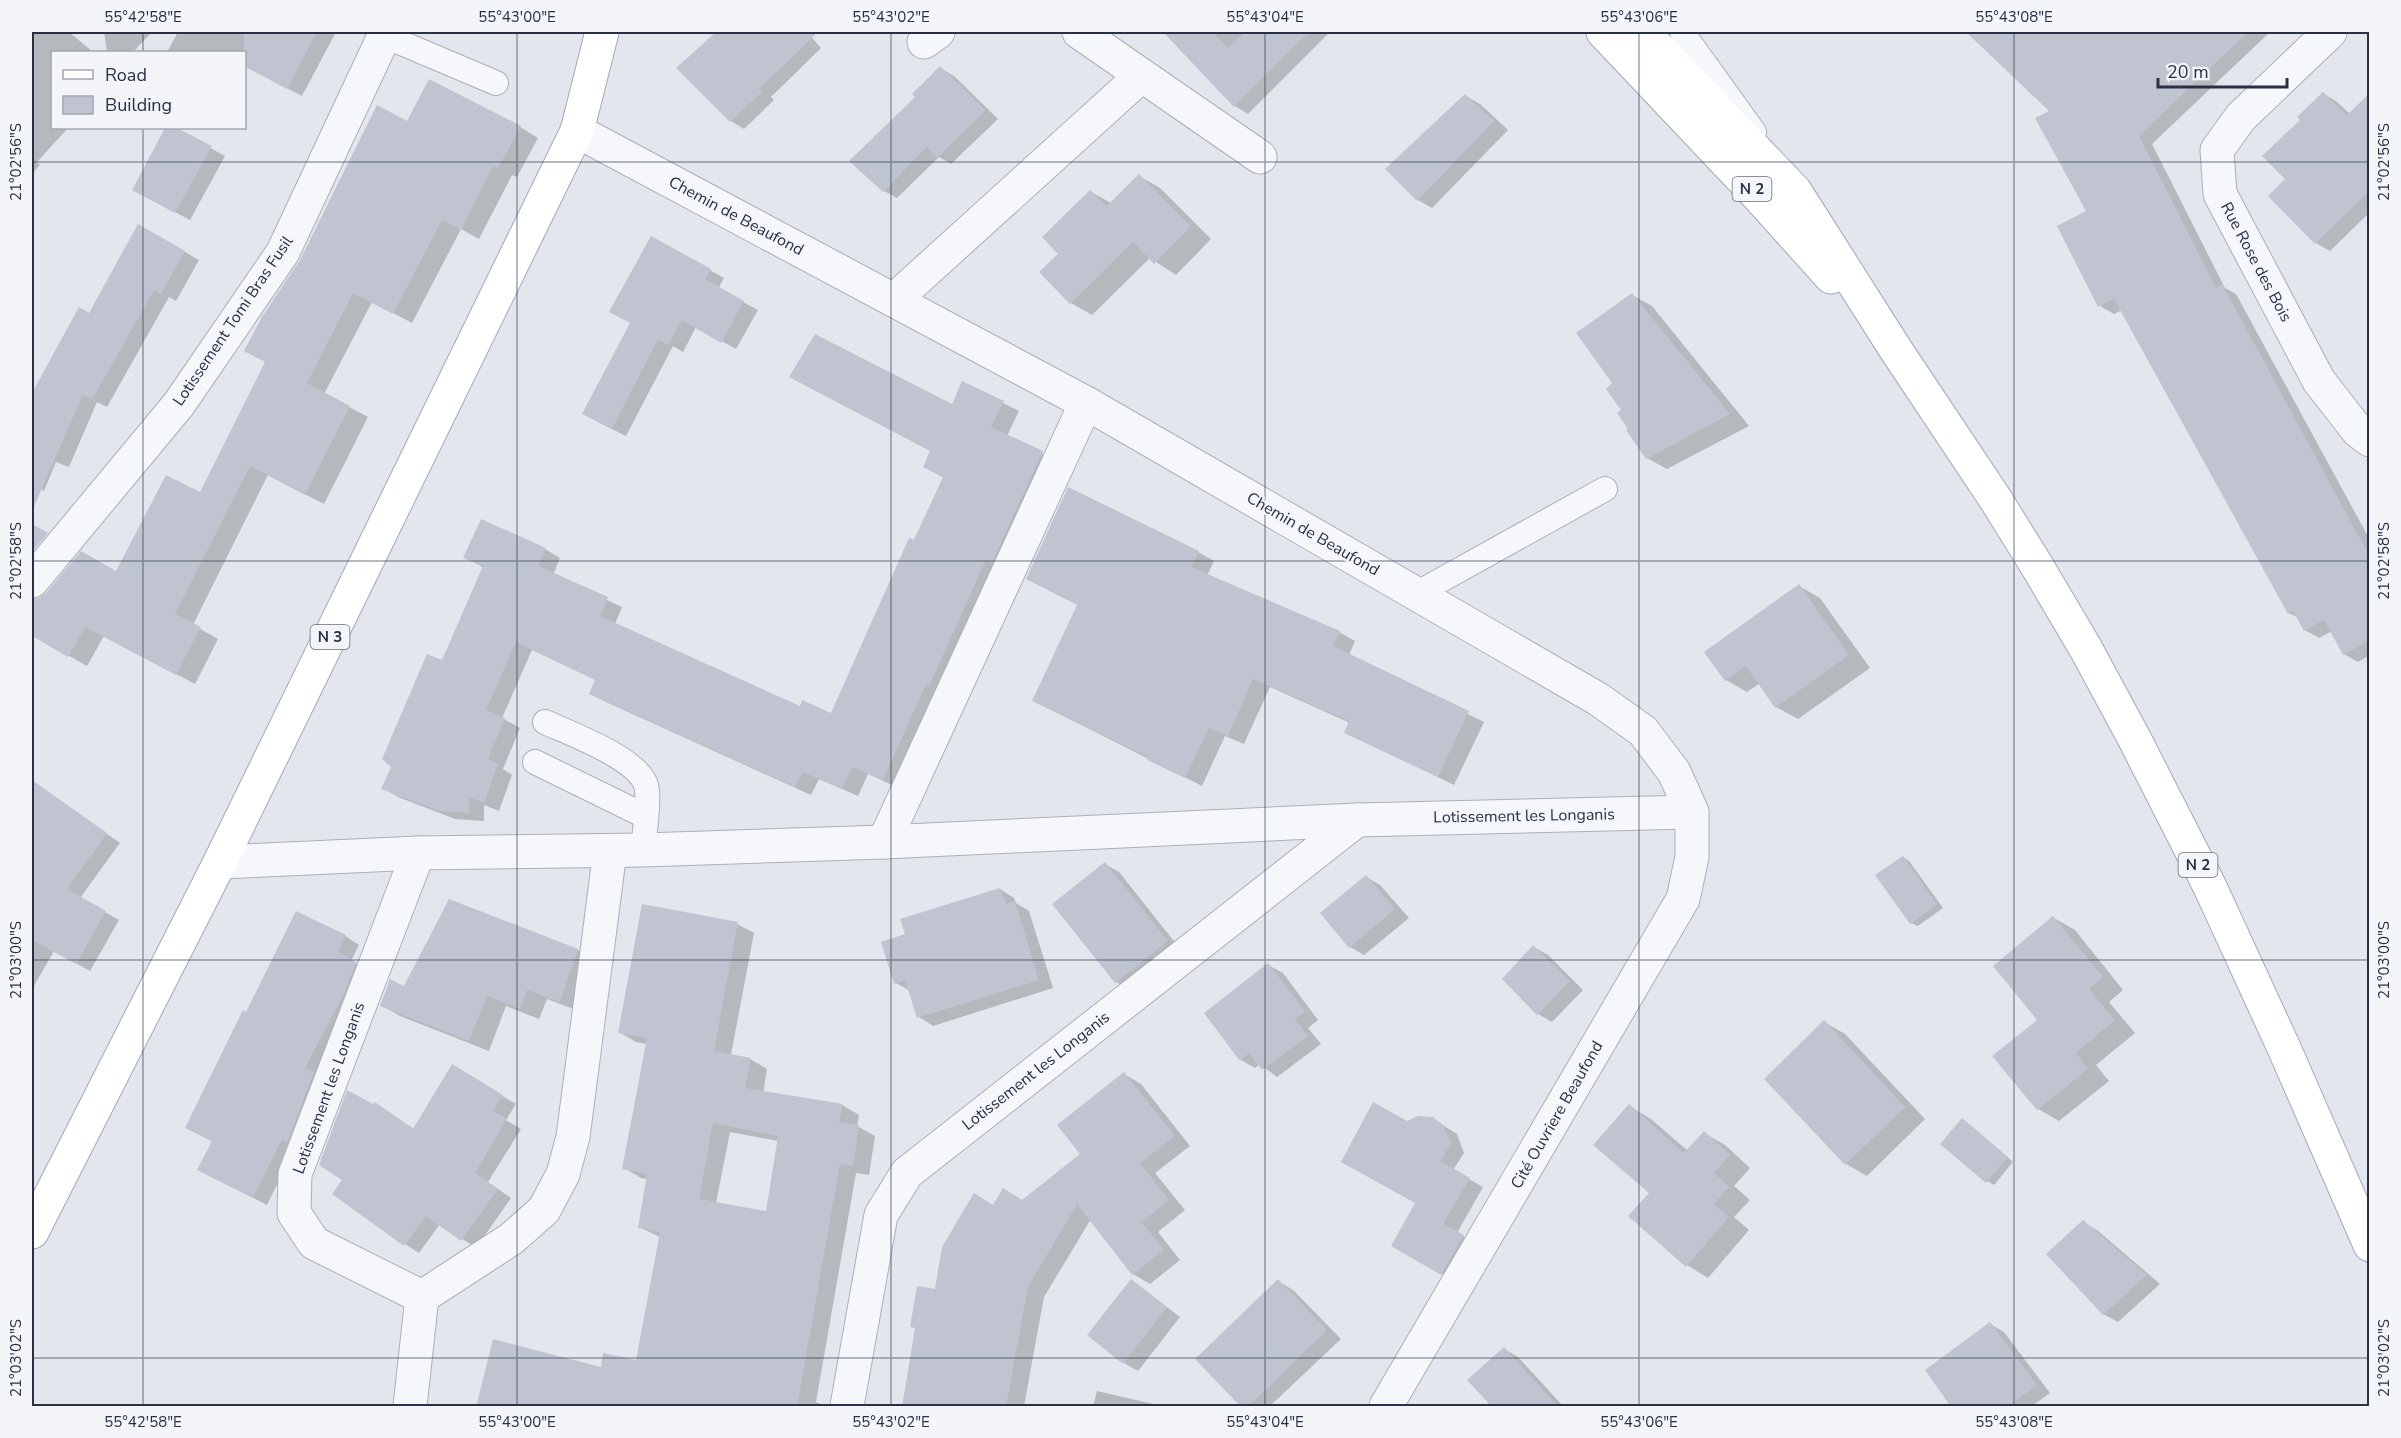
<svg xmlns="http://www.w3.org/2000/svg" width="2401" height="1438" font-family="'Nunito Sans',sans-serif">
  <style>
    .shadow { fill: #0003; fill-rule: evenodd }
    .building { fill: #bfc4d0; fill-rule: evenodd }
    .lines { fill: none; stroke-linecap: round; stroke-linejoin: round }
    .service-casing { stroke: #abafbb; stroke-width: 26 }
    .minor-casing { stroke: #abafbb; stroke-width: 35 }
    .primary-casing { stroke: #a1a8ba; stroke-width: 35 }
    .service { stroke: #f6f7fa; stroke-width: 24 }
    .minor { stroke: #f6f7fa; stroke-width: 33 }
    .primary { stroke: #fff; stroke-width: 33 }
    .ticks { fill: none; stroke: #283047; stroke-width: 1.5; stroke-opacity: 0.45 }
    .labels { text-anchor: middle; dominant-baseline: central; stroke-width: 4.5; stroke-linejoin: round; paint-order: stroke }
    .shield { fill: #f3f5f9; stroke: #656b7c; stroke-width: 1.5 }
    .shield-label { font-size: 15px; font-weight: bold; fill: #283047 }
    .street-label { font-size: 16px; fill: #283047; stroke: #f3f5f9 }
    .neatline { fill: none; stroke: #283047; stroke-width: 2 }
    .ticks-label { font-size: 15px; text-anchor: middle; fill: #283047 }
  </style>
  <rect width="100%" height="100%" fill="#e3e6ed"/>
  <g class="shadow">
    <polygon points="32,32 69,32 93,52 52,52 52,128 68,128 37,162 40,165 32,174"/>
    <polygon points="104,32 152,32 133,52 107,52"/>
    <polygon points="178,32 336,32 302,96 244,66 244,52 167,52"/>
    <polygon points="718,32 807,32 821,48 771,97 774,100 744,129 731,121 678,68"/>
    <polygon points="1165,32 1330,32 1248,114 1235,106"/>
    <polygon points="1968,32 2270,32 2152,144 2225,288 2236,294 2370,540 2370,655 2358,662 2344,654 2332,631 2319,638 2305,630 2299,618 2289,613 2122,310 2114,314 2100,306 2088,212 2051,111"/>
    <polygon points="940,68 954,76 998,119 951,164 939,157 897,198 884,191 917,97"/>
    <polygon points="2323,93 2337,102 2350,114 2370,95 2370,212 2330,251 2316,243 2287,179 2302,120"/>
    <polygon points="1466,96 1480,104 1508,130 1432,208 1418,200 1387,169"/>
    <polygon points="407,123 520,127 538,138 517,177 512,175 479,239 461,229 412,323 372,302 324,394 368,417 324,504 268,475 193,625 218,639 195,684 104,636 87,666 32,635 55,593 117,573 200,494"/>
    <polygon points="167,128 174,128 225,156 190,220 134,190"/>
    <polygon points="1139,176 1160,188 1211,239 1176,275 1150,258 1092,315 1071,303 1091,192 1111,203"/>
    <polygon points="139,226 199,260 176,301 169,297 107,407 97,402 69,467 56,462 44,491 32,486 32,396 80,309 90,315"/>
    <polygon points="652,238 724,278 718,289 758,310 736,349 696,327 683,352 673,346 626,436 598,422 632,323"/>
    <polygon points="1632,295 1652,306 1749,426 1667,469 1647,458 1631,429 1614,384"/>
    <polygon points="963,383 1019,411 1007,436 1057,461 899,788 868,774 858,796 819,779 811,795 606,702 591,693 597,680 532,650 502,718 520,728 503,769 512,775 499,811 484,805 484,821 455,819 398,797 383,788 443,662 484,568 465,557 545,549 560,558 553,575 622,607 615,624 800,708 832,715 944,478 925,467"/>
    <polygon points="1198,552 1214,561 1207,576 1339,632 1355,641 1349,655 1484,722 1454,785 1346,732 1350,723 1270,687 1244,744 1225,736 1202,786 1034,701"/>
    <polygon points="1799,586 1820,598 1870,668 1798,719 1776,707 1760,683 1747,692 1726,680"/>
    <polygon points="36,785 120,843 80,898 119,920 90,971 54,951 34,986 32,985 32,791"/>
    <polygon points="1903,857 1909,861 1943,908 1918,926 1911,923"/>
    <polygon points="1105,864 1119,872 1181,950 1130,990 1116,982"/>
    <polygon points="1366,877 1380,885 1409,918 1364,955 1350,947"/>
    <polygon points="1000,889 1014,898 1016,903 1029,911 1053,988 933,1026 919,1017 910,991 896,983 907,935"/>
    <polygon points="450,900 578,950 597,961 579,1011 547,999 539,1019 506,1006 489,1051 400,1016 381,1005 405,988"/>
    <polygon points="2054,918 2075,930 2123,990 2109,1002 2135,1033 2096,1065 2109,1081 2059,1121 2038,1109 2039,1020"/>
    <path d="M737,924l17,9 -23,122 19,4 17,10 -4,24 79,12 17,10 -2,11 18,10 -6,39 -13,-2 -40,229 9,4h-339l116,-37 35,-7 23,-125 -21,-10 9,-48 -7,-1 -17,-10 23,-124 -11,-2 -17,-10zM730,1132l48,9 -11,71 -51,-9z"/>
    <polygon points="345,936 359,945 351,961 370,971 296,1146 267,1205 199,1170 213,1142 187,1128 247,1014"/>
    <polygon points="1534,947 1548,955 1583,990 1552,1022 1538,1014"/>
    <polygon points="1268,965 1283,973 1318,1020 1308,1028 1321,1044 1277,1077 1260,1064 1255,1068 1241,1060"/>
    <polygon points="1824,1022 1845,1034 1925,1119 1867,1176 1846,1164"/>
    <polygon points="452,1066 516,1104 506,1120 521,1129 488,1182 511,1198 476,1248 440,1224 419,1253 405,1244 344,1180 376,1104 414,1129"/>
    <polygon points="1124,1074 1141,1084 1190,1146 1155,1173 1185,1210 1158,1232 1180,1260 1150,1284 1133,1274 1091,1219 1044,1297 1024,1406 904,1406 917,1329 912,1326 994,1207 1022,1201 1082,1154"/>
    <polygon points="1629,1106 1651,1119 1688,1151 1704,1133 1725,1145 1750,1168 1734,1186 1750,1200 1734,1217 1749,1230 1708,1278 1687,1265 1651,1193"/>
    <polygon points="1433,1119 1457,1134 1464,1153 1453,1170 1483,1187 1457,1233 1478,1245 1456,1282 1393,1246 1417,1203 1407,1123"/>
    <polygon points="1969,1124 2013,1162 1994,1185 1987,1181"/>
    <polygon points="2083,1222 2097,1230 2160,1284 2118,1322 2103,1314"/>
    <polygon points="1132,1281 1180,1317 1138,1371 1124,1363"/>
    <polygon points="1278,1281 1293,1290 1341,1339 1270,1406 1243,1406"/>
    <polygon points="1990,1324 2004,1332 2050,1393 2032,1406 1953,1406"/>
    <polygon points="1504,1349 1518,1357 1563,1406 1494,1406"/>
    <polygon points="1097,1391 1162,1406 1093,1406"/>
  </g>
  <g class="building">
    <polygon points="244,32 317,32 287,89 244,66"/>
    <polygon points="716,32 818,32 759,89 762,92 730,122 676,68"/>
    <polygon points="1163,32 1212,32 1228,48 1245,32 1309,32 1234,107"/>
    <polygon points="1966,32 2248,32 2139,136 2216,288 2222,284 2370,557 2370,640 2343,655 2324,620 2304,631 2293,611 2288,614 2114,299 2098,307 2057,226 2086,211 2035,118 2049,111"/>
    <polygon points="940,66 986,110 937,158 927,147 883,192 849,161 915,97 912,94"/>
    <polygon points="429,79 521,126 498,168 493,166 461,230 442,220 393,314 353,293 307,383 350,406 305,495 250,466 175,614 201,627 176,675 85,627 68,657 32,636 32,599 39,598 46,593 81,551 116,571 166,475 200,492 265,362 244,351 262,317 300,260 377,105 407,121"/>
    <polygon points="2323,92 2347,115 2370,93 2370,190 2315,244 2268,196 2285,179 2262,156 2300,120 2297,117"/>
    <polygon points="1465,94 1494,121 1417,201 1385,169"/>
    <polygon points="165,128 177,128 212,146 175,213 132,190"/>
    <polygon points="1139,174 1191,226 1154,264 1133,242 1070,304 1039,272 1058,254 1042,237 1090,190 1107,206"/>
    <polygon points="138,224 185,251 161,294 154,290 92,400 83,395 32,511 32,393 79,307 89,313"/>
    <polygon points="651,236 711,269 705,279 744,301 721,343 682,320 668,345 658,339 612,429 582,414 630,323 609,312"/>
    <polygon points="1632,293 1730,414 1646,459 1626,430 1628,429 1617,413 1621,410 1606,389 1612,383 1576,333"/>
    <polygon points="815,334 952,404 962,381 1004,401 991,427 1043,451 992,563 986,560 929,686 926,684 883,780 852,767 842,789 803,772 795,787 589,694 595,680 516,642 486,710 505,718 488,759 498,764 484,803 469,797 469,813 439,811 381,789 391,767 382,759 427,654 442,660 483,566 463,558 481,519 546,548 538,566 608,597 600,616 800,706 802,700 831,713 909,538 914,540 943,477 923,467 930,451 789,377"/>
    <polygon points="1068,487 1199,551 1191,567 1340,631 1333,646 1469,711 1438,777 1344,733 1349,721 1253,679 1228,736 1209,728 1185,778 1147,760 1148,757 1032,701 1077,605 1026,579"/>
    <polygon points="32,524 48,533 32,552"/>
    <polygon points="1799,584 1849,655 1775,708 1746,666 1725,681 1704,652"/>
    <polygon points="32,780 107,833 67,889 106,911 76,964 32,940"/>
    <polygon points="1903,856 1937,904 1910,924 1875,875"/>
    <polygon points="1105,862 1168,941 1115,983 1052,904"/>
    <polygon points="1366,875 1395,909 1349,948 1320,913"/>
    <polygon points="1000,888 1006,904 1015,901 1039,980 917,1018 905,980 894,984 881,942 905,934 900,919"/>
    <polygon points="449,899 578,949 560,1002 527,990 520,1009 487,996 469,1041 380,1006 390,979 404,986"/>
    <path d="M642,904l96,18 -24,129 37,7 -6,30 98,16 -4,18 20,3 -6,41 -13,-2 -43,243h-321l17,-68 108,28 2,-14 33,7 24,-128 -22,-4 9,-54 -25,-5 25,-131 -29,-5zM713,1123l65,13 -12,75 -67,-12z"/>
    <polygon points="296,911 346,935 338,952 356,962 345,992 305,1068 314,1072 287,1143 282,1139 253,1198 197,1170 212,1141 185,1128 243,1010 246,1012"/>
    <polygon points="2053,916 2103,977 2089,989 2115,1020 2076,1053 2088,1069 2037,1110 1992,1056 2037,1020 1993,966"/>
    <polygon points="1533,945 1570,981 1537,1015 1502,979"/>
    <polygon points="1268,963 1305,1011 1295,1019 1308,1036 1262,1070 1249,1053 1240,1061 1204,1013"/>
    <polygon points="1824,1020 1905,1107 1845,1165 1764,1079"/>
    <polygon points="452,1064 503,1095 493,1111 507,1119 475,1173 498,1189 461,1241 426,1216 404,1246 332,1194 342,1180 319,1165 347,1090 373,1104 375,1102 413,1129"/>
    <polygon points="1124,1072 1175,1136 1140,1163 1169,1200 1142,1222 1164,1250 1132,1275 1077,1204 1028,1287 1006,1407 902,1407 915,1328 910,1327 917,1286 935,1289 942,1247 974,1193 993,1205 1003,1188 1022,1200 1080,1154 1057,1125"/>
    <polygon points="1373,1102 1407,1121 1418,1116 1433,1117 1443,1125 1451,1144 1440,1161 1470,1178 1443,1224 1464,1235 1441,1275 1391,1246 1415,1203 1341,1162"/>
    <polygon points="1629,1104 1684,1153 1704,1131 1730,1155 1714,1173 1729,1187 1714,1204 1729,1217 1686,1267 1628,1216 1649,1193 1593,1145"/>
    <polygon points="1962,1118 2008,1157 1986,1183 1940,1144"/>
    <polygon points="2083,1220 2147,1275 2103,1315 2046,1254"/>
    <polygon points="1131,1279 1167,1307 1123,1364 1087,1335"/>
    <polygon points="1278,1279 1327,1330 1248,1407 1241,1407 1195,1359"/>
    <polygon points="1990,1322 2037,1385 2007,1407 1951,1407 1925,1370"/>
    <polygon points="1504,1347 1558,1407 1492,1407 1467,1380"/>
  </g>
  <g class="lines">
    <g class="service-casing">
      <g id="service">
        <polyline points="1682,32 1754,132"/>
        <polyline points="385,36 496,83"/>
        <polyline points="1416,594 1605,489"/>
        <path d="M545,722c26,12 92,36 101,63 4,13 -2,50 -3,65"/>
        <polyline points="535,762 645,816"/>
      </g>
    </g>
    <g class="minor-casing">
      <g id="minor">
        <polyline points="1079,32 1260,157"/>
        <polyline points="2330,32 2241,117 2217,150 2220,194 2319,381 2358,431 2370,440"/>
        <polyline points="924,42 938,32"/>
        <polyline points="577,131 1086,403 1598,699 1643,731 1674,772 1692,812 1692,857 1683,899 1386,1406"/>
        <polyline points="894,300 1141,76"/>
        <polyline points="32,581 179,404 283,252 386,32"/>
        <polyline points="884,842 1086,403"/>
        <polyline points="418,853 295,1174 294,1213 314,1243 422,1297"/>
        <polyline points="220,862 418,853 643,850 884,842 1357,820 1692,812"/>
        <polyline points="410,1406 422,1297 511,1239 544,1210 563,1174 573,1137 610,851"/>
        <polyline points="847,1406 881,1215 907,1173 1357,820"/>
      </g>
    </g>
    <g class="primary-casing">
      <g id="primary">
        <polyline points="1603,32 1760,198 1831,277"/>
        <polyline points="1643,32 1795,191 1896,350 1996,500 2037,566 2086,649 2134,738 2210,887 2284,1048 2370,1245"/>
        <polyline points="32,1232 220,862 577,131 602,32"/>
      </g>
    </g>
    <use href="#service" class="service"/>
    <use href="#minor" class="minor"/>
    <use href="#primary" class="primary"/>
  </g>
  <path class="ticks" d="M143,32v20M517,32v1374M891,32v1374M1265,32v1374M1639,32v1374M2014,32v1374M143,128v1278M32,162h2338M32,561h2338M32,960h2338M32,1358h2338"/>
  <g class="labels">
    <g class="shield">
      <rect x="1732.5" y="177" width="39" height="24" rx="4.5"/>
      <rect x="310.5" y="625" width="39" height="24" rx="4.5"/>
      <rect x="2178.5" y="853" width="39" height="24" rx="4.5"/>
    </g>
    <g class="shield-label">
      <text x="1752" y="189">N 2</text>
      <text x="330" y="637">N 3</text>
      <text x="2198" y="865">N 2</text>
    </g>
    <g class="street-label">
      <text transform="translate(736 216) rotate(28)">Chemin de Beaufond</text>
      <text transform="translate(2256 262) rotate(62)">Rue Rose des Bois</text>
      <text transform="translate(233 321) rotate(-56)">Lotissement Tomi Bras Fusil</text>
      <text transform="translate(1313 534) rotate(30)">Chemin de Beaufond</text>
      <text transform="translate(1524 816) rotate(-1)">Lotissement les Longanis</text>
      <text transform="translate(1036 1071) rotate(-38)">Lotissement les Longanis</text>
      <text transform="translate(329 1088) rotate(-70)">Lotissement les Longanis</text>
      <text transform="translate(1557 1115) rotate(-60)">Cité Ouvriere Beaufond</text>
    </g>
  </g>
  <rect width="2401" height="1438" fill="none" stroke="#f3f5f9" stroke-width="66"/>
  <rect x="51" y="51" width="195" height="78" fill="#f3f5f9" stroke="#a2a6b2" stroke-width="1.5"/>
  <rect x="63" y="70" width="30" height="9" fill="#ffffff" stroke="#a2a6b2" stroke-width="1.5"/>
  <text x="105" y="81" font-size="18" fill="#283047">Road</text>
  <rect x="63" y="96" width="30" height="18" fill="#bfc4d0" stroke="#a2a6b2" stroke-width="1.5"/>
  <text x="105" y="111" font-size="18" fill="#283047">Building</text>
  <path d="M2158 78v9h129v-9" fill="none" stroke="#283047" stroke-width="3"/>
  <text x="2167" y="78" font-size="18" fill="#283047" stroke="#f3f5f9" stroke-width="4.5" paint-order="stroke">20 m</text>
  <rect x="33" y="33" width="2335" height="1372" class="neatline"/>
  <g class="ticks-label">
    <text x="143" y="22">55°42'58"E</text>
    <text x="517" y="22">55°43'00"E</text>
    <text x="891" y="22">55°43'02"E</text>
    <text x="1265" y="22">55°43'04"E</text>
    <text x="1639" y="22">55°43'06"E</text>
    <text x="2014" y="22">55°43'08"E</text>
    <text transform="translate(16 162) rotate(-90)" y="5">21°02'56"S</text>
    <text transform="translate(2384 162) rotate(-90)" y="5">21°02'56"S</text>
    <text transform="translate(16 561) rotate(-90)" y="5">21°02'58"S</text>
    <text transform="translate(2384 561) rotate(-90)" y="5">21°02'58"S</text>
    <text transform="translate(16 960) rotate(-90)" y="5">21°03'00"S</text>
    <text transform="translate(2384 960) rotate(-90)" y="5">21°03'00"S</text>
    <text transform="translate(16 1358) rotate(-90)" y="5">21°03'02"S</text>
    <text transform="translate(2384 1358) rotate(-90)" y="5">21°03'02"S</text>
    <text x="143" y="1427">55°42'58"E</text>
    <text x="517" y="1427">55°43'00"E</text>
    <text x="891" y="1427">55°43'02"E</text>
    <text x="1265" y="1427">55°43'04"E</text>
    <text x="1639" y="1427">55°43'06"E</text>
    <text x="2014" y="1427">55°43'08"E</text>
  </g>
</svg>
